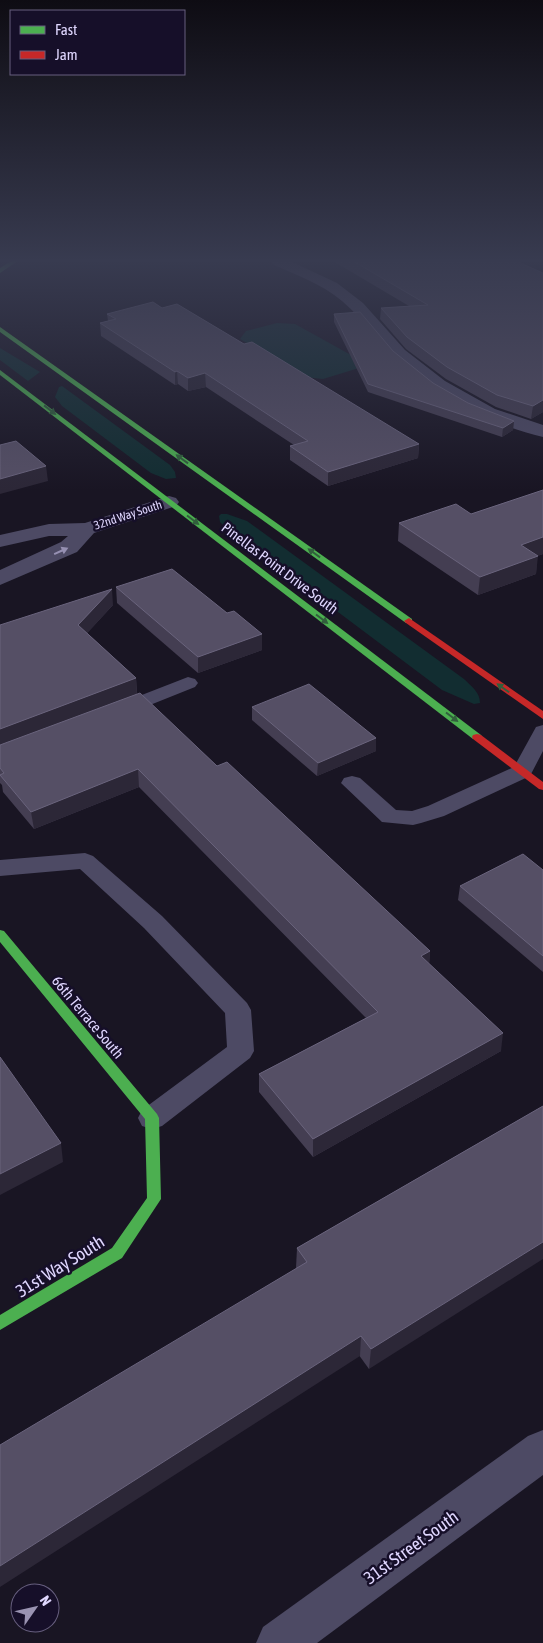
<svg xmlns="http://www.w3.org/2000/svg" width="543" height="1643" font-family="'Asap Condensed',sans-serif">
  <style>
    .green { fill: #122d31 }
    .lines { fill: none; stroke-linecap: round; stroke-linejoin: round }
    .lane { fill: #4d4a64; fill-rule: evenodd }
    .street { fill: #4d4a64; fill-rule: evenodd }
    .fast { fill: #4caf50; fill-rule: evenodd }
    .jam { fill: #c62828; fill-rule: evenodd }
    .wall { fill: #443e52 }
    .shaded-wall { fill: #2c2737 }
    .building { fill: #554f65; stroke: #6a647d }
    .oneway { fill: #315f3c }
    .oneway2 { fill: #9690b2 }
    .labels { text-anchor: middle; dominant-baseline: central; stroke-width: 5; stroke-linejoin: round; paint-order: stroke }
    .far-street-label { font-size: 12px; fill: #e0d7ff; stroke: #160f29 }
    .street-label { font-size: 15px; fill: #e0d7ff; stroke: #160f29 }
    .near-street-label { font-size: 18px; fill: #e0d7ff; stroke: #160f29 }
  </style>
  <rect width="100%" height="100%" fill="#191523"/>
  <g class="green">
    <polygon points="277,323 295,324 360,360 359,368 323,379 304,377 240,339 246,331"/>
    <polygon points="0,348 40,372 28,381 0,360"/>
    <polygon points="62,386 170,465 175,472 176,478 166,479 151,473 62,406 55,397 59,387"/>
    <path d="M221,514h6l20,7 217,158c7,7 16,13 16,24l-6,1 -32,-14 -216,-162 -6,-6 -1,-6z"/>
  </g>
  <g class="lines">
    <g class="lane">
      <polygon points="188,677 195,679 198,683 195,687 125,715 118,717 111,715 108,711 111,707"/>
      <polygon points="543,725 543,751 530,776 444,816 421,823 413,825 382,822 341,783 344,778 352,776 360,778 396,810 412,811 428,806 514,767 536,727"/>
      <polygon points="85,853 93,856 162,916 247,1003 251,1010 254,1051 250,1058 162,1126 152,1129 142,1126 138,1118 142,1110 227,1047 225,1013 144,928 80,869 0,876 0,860"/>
    </g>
    <g class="street">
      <path d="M270,261h20l47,22 26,20 42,47 40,31 50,28 48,16v12c-52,-13 -101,-36 -141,-72 -22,-19 -37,-45 -60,-64 -20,-17 -46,-26 -70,-37z"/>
      <polygon points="169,496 176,498 179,502 176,506 94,533 77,552 0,585 0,570 61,542 68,536 49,536 0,547 0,535 49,524 85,523"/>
      <polygon points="543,1430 543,1475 317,1643 256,1643 263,1627 528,1436"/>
    </g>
    <g class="fast">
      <polygon points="11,261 18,261 0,273 0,268"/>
      <polygon points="0,327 412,619 412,623 406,623 0,332"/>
      <polygon points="0,370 481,735 482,737 481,739 473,739 0,375"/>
      <polygon points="0,930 4,931 157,1114 159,1118 161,1199 122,1258 0,1330 0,1315 112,1248 147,1198 145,1119 0,942"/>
    </g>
    <g class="jam">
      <polygon points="409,618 543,711 543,719 406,623 404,621"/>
      <polygon points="477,734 481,735 543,782 543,790 539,789 473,739 472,737 473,735"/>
    </g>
  </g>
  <g class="wall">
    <polygon points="333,261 516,261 543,273 543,412 531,419 496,407 446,379 406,349 380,319 381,308 409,306"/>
    <polygon points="162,308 244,344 419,444 418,458 328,486 290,460 290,446 294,445 206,387 188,391 178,384 175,385 101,336 100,323 108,321 107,314"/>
    <polygon points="334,314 433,383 468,403 514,421 513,430 502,437 368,392 334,322"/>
    <polygon points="543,490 543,554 537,556 536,574 478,595 398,541 399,523 471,514"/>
    <polygon points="116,587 262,650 198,673 117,603"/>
    <polygon points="113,605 87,633 136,678 137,694 217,766 430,951 429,964 501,1051 313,1157 259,1092 259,1074 366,1018 139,787 34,829 3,792 2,785 0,783 0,625"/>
    <polygon points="252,707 376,738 376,751 317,776 252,720"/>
    <polygon points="543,870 543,972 458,900 460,886"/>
    <polygon points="543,1106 369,1369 296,1268 297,1248"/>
  </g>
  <g class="shaded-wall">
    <polygon points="177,371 178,384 175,385 175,372"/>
    <polygon points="205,373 206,387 188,391 188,378"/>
    <polygon points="543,400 543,412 531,419 533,406"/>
    <polygon points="514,421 513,430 502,437 503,428"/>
    <polygon points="419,444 418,458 328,486 328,472"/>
    <polygon points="46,466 48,481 0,494 0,479"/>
    <polygon points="543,537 543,554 519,563 521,545"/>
    <polygon points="538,556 536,574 478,595 480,577"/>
    <polygon points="112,589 113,605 80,641 78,625"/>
    <polygon points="262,634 262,650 198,673 198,657"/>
    <polygon points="136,678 137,695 0,747 0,729"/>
    <polygon points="376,738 376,751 317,776 318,763"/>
    <polygon points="138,769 139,787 34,829 31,812"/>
    <polygon points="430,951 429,969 421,956"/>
    <polygon points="503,1033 501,1051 313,1157 313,1139"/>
    <polygon points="61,1143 63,1162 0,1195 0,1174"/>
    <polygon points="543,1242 543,1259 369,1369 371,1349"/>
    <polygon points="361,1336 360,1356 0,1587 0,1566"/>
  </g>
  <g class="building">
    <polygon points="353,261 516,261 543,273 543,400 533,406 497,395 447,367 407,337 381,308 428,305"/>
    <polygon points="153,302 162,308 177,304 244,344 252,342 419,444 328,472 290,446 308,441 205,373 188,378 177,371 175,372 100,323 116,319 107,314"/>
    <polygon points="360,312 393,351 433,383 468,403 514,421 503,428 368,384 334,314"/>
    <polygon points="16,441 46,466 0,479 0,445"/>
    <polygon points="543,490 543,537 521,545 538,556 480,577 399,523 456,504 471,514"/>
    <polygon points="172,569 227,613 234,611 262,634 198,657 116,587"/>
    <polygon points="112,589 78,625 136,678 0,729 0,625"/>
    <polygon points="309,684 376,738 318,763 252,707"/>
    <polygon points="140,693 217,766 227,762 430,951 421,956 503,1033 313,1139 259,1074 378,1012 138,769 31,812 0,775 4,773 0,768 0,745"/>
    <polygon points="523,854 543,870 543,956 460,886"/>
    <polygon points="0,1057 61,1143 0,1174"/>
    <polygon points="543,1106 543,1242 371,1349 361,1336 0,1566 0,1445 307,1262 297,1248"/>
  </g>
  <defs><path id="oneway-solid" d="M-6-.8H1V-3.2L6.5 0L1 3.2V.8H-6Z" transform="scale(1.25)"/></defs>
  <g class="oneway">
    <use href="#oneway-solid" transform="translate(50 410) rotate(38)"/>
    <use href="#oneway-solid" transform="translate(182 459) rotate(-144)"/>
    <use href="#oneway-solid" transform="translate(193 520) rotate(37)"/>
    <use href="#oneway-solid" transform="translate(314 553) rotate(-144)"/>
    <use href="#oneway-solid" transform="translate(322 619) rotate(37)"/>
    <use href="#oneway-solid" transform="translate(503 688) rotate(-145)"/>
    <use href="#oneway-solid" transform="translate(452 717) rotate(37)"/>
  </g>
  <use class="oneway2" href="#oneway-solid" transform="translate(61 551) rotate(-24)"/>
  <linearGradient id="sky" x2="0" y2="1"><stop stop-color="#0e0c13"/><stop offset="0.53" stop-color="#383b50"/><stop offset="1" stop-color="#383b50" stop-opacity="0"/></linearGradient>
  <rect width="543" height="491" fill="url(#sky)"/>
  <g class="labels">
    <g class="far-street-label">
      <text transform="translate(128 515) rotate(-18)">32nd Way South</text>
    </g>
    <g class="street-label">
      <text transform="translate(280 568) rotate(37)">Pinellas Point Drive South</text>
      <text transform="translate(88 1017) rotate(50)">66th Terrace South</text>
    </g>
    <g class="near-street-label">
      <text transform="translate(60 1266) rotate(-32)">31st Way South</text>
      <text transform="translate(411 1547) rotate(-36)">31st Street South</text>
    </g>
  </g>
  <rect x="10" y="10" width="175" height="65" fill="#160f29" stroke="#675f7f"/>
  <rect x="20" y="26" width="25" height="8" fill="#4caf50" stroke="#675f7f"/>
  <text x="55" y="35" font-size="15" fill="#e0d7ff">Fast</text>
  <rect x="20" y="51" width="25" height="8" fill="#c62828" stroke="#675f7f"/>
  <text x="55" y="60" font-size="15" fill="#e0d7ff">Jam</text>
  <g transform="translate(35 1608) rotate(56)"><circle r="24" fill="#160f29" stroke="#675f7f"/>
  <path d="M0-4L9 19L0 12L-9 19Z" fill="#9a93b2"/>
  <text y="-8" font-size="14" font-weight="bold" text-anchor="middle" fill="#e0d7ff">N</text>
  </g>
</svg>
